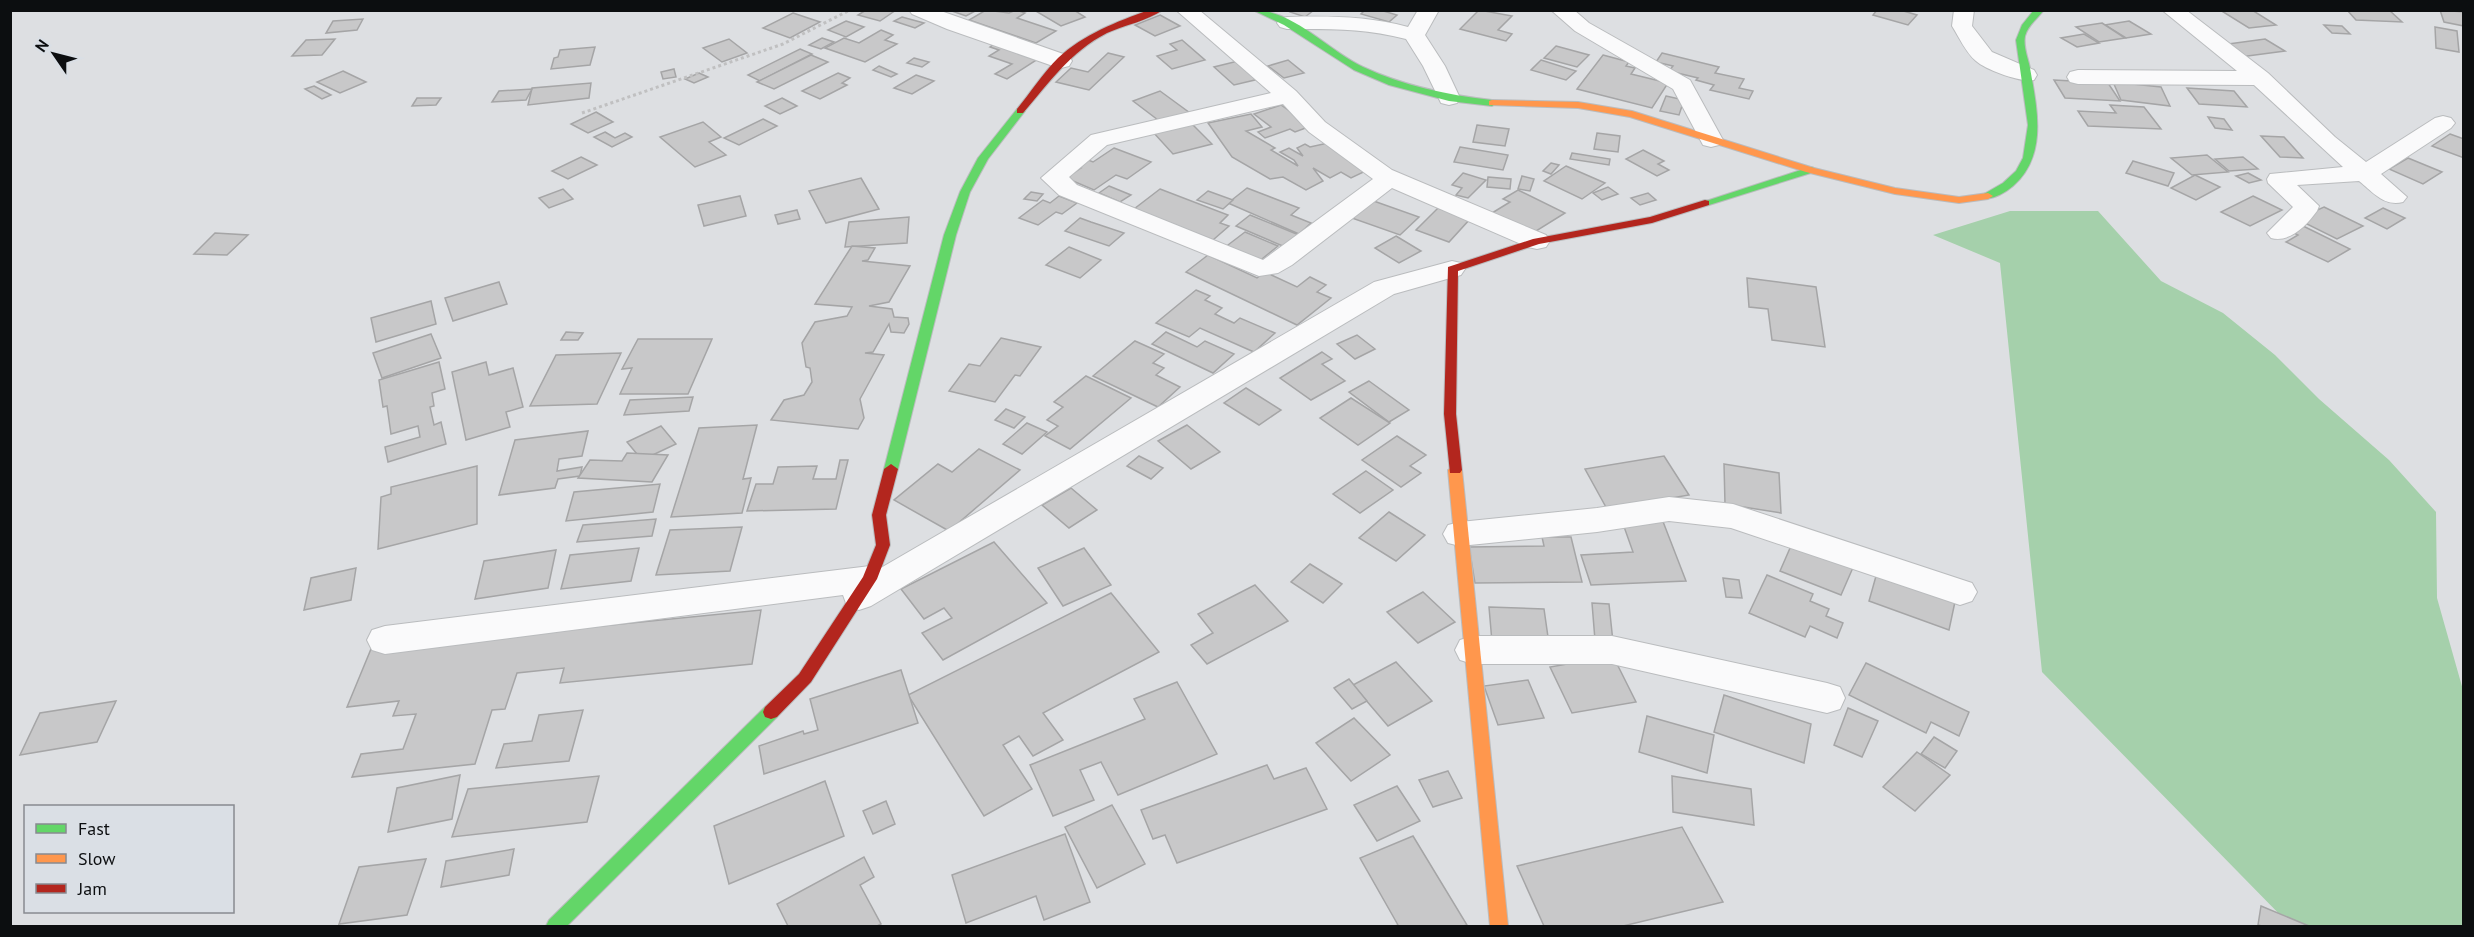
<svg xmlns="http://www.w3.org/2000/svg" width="2474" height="937" font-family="'PT Sans',sans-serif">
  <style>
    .forest { fill: #a5d0ab }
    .building { fill: #c8c8c9; stroke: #a5a5a6; stroke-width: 1.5 }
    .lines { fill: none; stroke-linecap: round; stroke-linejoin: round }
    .street-casing { stroke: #babcbe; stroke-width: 2 }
    .fast-casing { stroke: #babcbe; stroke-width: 2 }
    .slow-casing { stroke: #babcbe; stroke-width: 2 }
    .jam-casing { stroke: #babcbe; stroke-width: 2 }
    .path { stroke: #c0c0c1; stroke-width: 3; stroke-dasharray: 3 3; stroke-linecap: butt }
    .street { fill: #fafafb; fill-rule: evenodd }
    .fast { fill: #63d668; fill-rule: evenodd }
    .slow { fill: #ff974d; fill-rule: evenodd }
    .jam { fill: #b3261e; fill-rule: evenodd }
  </style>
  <rect width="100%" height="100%" fill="#dddfe2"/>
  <polygon class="forest" points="2010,211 2098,211 2161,281 2223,313 2275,355 2319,399 2389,460 2436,512 2437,598 2463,690 2463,926 2291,926 2042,672 2000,263 1933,235"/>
  <g class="building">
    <polygon points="866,10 896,10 880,21 858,15"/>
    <polygon points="949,10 977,10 966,16"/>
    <polygon points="986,10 1009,13 1016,10 1025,13 1017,18 1056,31 1036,43 969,20"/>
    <polygon points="1034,10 1074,10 1085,17 1061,26"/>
    <polygon points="1292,10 1314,10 1305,17 1290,12"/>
    <polygon points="1365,10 1380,10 1397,15 1389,22 1361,14"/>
    <polygon points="1479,10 1512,16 1498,30 1512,34 1506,41 1460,29"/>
    <polygon points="1877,10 1900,10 1917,15 1908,25 1873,15"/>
    <polygon points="2220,10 2252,10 2276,25 2249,28"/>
    <polygon points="2347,10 2389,10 2402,22 2356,20"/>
    <polygon points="2440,10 2464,12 2464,26 2444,22"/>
    <polygon points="793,13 820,22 790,38 763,28"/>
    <polygon points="1160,15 1180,26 1155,36 1135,25"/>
    <polygon points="902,17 924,23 915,28 894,21"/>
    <polygon points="363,19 357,30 326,33 333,21"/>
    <polygon points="846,21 864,27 846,37 828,30"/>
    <polygon points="2129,21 2151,34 2126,38 2105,25"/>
    <polygon points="2102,23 2125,38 2099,42 2076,27"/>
    <polygon points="2324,25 2342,26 2350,34 2332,33"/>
    <polygon points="2435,27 2457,31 2459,52 2436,48"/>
    <polygon points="881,30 893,35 885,40 897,44 865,62 825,48 844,38 859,43"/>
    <polygon points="2084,34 2099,43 2077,47 2061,38"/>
    <polygon points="822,38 834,42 821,49 809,45"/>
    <polygon points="335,39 322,55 292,56 306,40"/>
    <polygon points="729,39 747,53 722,62 703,48"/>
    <polygon points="2265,39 2285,51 2240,57 2221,45"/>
    <polygon points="1182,40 1205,60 1172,69 1157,56 1177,50 1170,44"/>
    <polygon points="994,44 1038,59 1007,79 995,74 1012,64 989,56 999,50 990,47"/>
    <polygon points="1556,46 1589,55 1577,67 1544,58"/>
    <polygon points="595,47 590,65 551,69 554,58 558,57 560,50"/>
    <polygon points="800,49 812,54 760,81 748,75"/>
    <polygon points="1108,53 1124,57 1089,90 1056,82 1071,68 1088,72"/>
    <polygon points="1662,53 1719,67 1715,73 1744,79 1739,88 1753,91 1749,99 1710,90 1714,85 1696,80 1698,78 1669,71 1673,66 1656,62"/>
    <polygon points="811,55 828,62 774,89 757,82"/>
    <polygon points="1603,55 1629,62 1626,66 1635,68 1631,74 1668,83 1652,108 1577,89"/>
    <polygon points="914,58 929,62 922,67 907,63"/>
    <polygon points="1288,60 1304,73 1284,78 1268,66"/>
    <polygon points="1541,60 1576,71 1566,80 1531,70"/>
    <polygon points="1238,61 1259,79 1234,85 1214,67"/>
    <polygon points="879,66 897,74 891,77 873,70"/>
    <polygon points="674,69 676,77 663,79 661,72"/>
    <polygon points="343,71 366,82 340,93 317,82"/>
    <polygon points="699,73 708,77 694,83 685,79"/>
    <polygon points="838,73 850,78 842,83 847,85 820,99 802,91"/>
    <polygon points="916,75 934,81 912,94 894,88"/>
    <polygon points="2054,80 2108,83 2120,101 2065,98"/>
    <polygon points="2113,82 2161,87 2170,106 2121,100"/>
    <polygon points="591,83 589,98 528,105 532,88"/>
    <polygon points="314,86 331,95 322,99 305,89"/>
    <polygon points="2187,88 2234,91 2247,107 2199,104"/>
    <polygon points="532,89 526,100 492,102 499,91"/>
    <polygon points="1160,91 1190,113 1162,123 1133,101"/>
    <polygon points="1666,96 1684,100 1679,115 1660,111"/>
    <polygon points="417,98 441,98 436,105 412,106"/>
    <polygon points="782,98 797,106 780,114 765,106"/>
    <polygon points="1281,105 1311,126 1295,132 1290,129 1265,138 1258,132 1271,127 1254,114"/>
    <polygon points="2110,105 2144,107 2161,129 2088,126 2078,111 2116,113"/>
    <polygon points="596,112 613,122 588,133 571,124"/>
    <polygon points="1251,114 1262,127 1246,131 1275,148 1271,150 1298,166 1294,160 1280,152 1289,148 1303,156 1297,148 1305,144 1310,147 1328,143 1372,168 1351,178 1341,172 1330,178 1313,168 1323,181 1306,190 1283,177 1270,179 1232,157 1208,123"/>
    <polygon points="2208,117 2224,119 2232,130 2215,128"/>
    <polygon points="763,119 777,126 739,145 724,138"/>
    <polygon points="1189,121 1212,144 1173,154 1152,131"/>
    <polygon points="703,122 721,137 709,142 726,155 695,167 660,137"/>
    <polygon points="1477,125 1509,129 1505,146 1473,142"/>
    <polygon points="605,132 615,138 625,133 632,137 612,147 594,137"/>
    <polygon points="1597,133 1620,136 1618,152 1594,149"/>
    <polygon points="2450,134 2464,139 2464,158 2432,146"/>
    <polygon points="2261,136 2284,137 2303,158 2280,157"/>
    <polygon points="1460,147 1508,155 1503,170 1454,162"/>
    <polygon points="1114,148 1151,162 1127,179 1116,175 1094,190 1066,178 1081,168 1075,166 1086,159 1093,162"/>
    <polygon points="1643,150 1664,161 1658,164 1669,170 1657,176 1626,159"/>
    <polygon points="1572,153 1610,159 1609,165 1570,159"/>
    <polygon points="2207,155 2228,172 2192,175 2171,158"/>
    <polygon points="581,157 597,165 568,179 552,171"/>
    <polygon points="2243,157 2258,169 2229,171 2215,159"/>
    <polygon points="2408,158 2442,172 2423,184 2389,169"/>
    <polygon points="2133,161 2174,173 2168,186 2126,173"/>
    <polygon points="1551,163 1559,165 1551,174 1543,171"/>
    <polygon points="1566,166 1605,183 1582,199 1544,181"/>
    <polygon points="1463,173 1486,180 1468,198 1456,195 1462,188 1452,185"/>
    <polygon points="2248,173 2261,180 2249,183 2236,176"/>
    <polygon points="2195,175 2220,187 2196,200 2171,188"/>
    <polygon points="1522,176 1534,179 1530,191 1518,189"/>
    <polygon points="1488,177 1511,179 1510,189 1487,187"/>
    <polygon points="861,178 879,209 826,223 809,191"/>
    <polygon points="1109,186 1131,195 1120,202 1099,193"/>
    <polygon points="1608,187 1618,194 1602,200 1593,193"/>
    <polygon points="1247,188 1299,208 1291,215 1311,223 1299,234 1228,203"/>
    <polygon points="563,189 573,199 549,208 539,198"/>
    <polygon points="1160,189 1228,215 1220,223 1229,226 1213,240 1134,209"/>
    <polygon points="1518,190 1565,213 1533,233 1492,213 1510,202 1503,199"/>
    <polygon points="1208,191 1233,200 1223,209 1197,200"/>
    <polygon points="1031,192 1043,194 1037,201 1024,199"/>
    <polygon points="1648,193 1656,200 1640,205 1631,198"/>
    <polygon points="740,196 746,216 704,226 698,205"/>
    <polygon points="1059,196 1077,203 1062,214 1056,212 1038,225 1019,218 1043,200 1050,203"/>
    <polygon points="2253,196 2282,210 2250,226 2221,212"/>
    <polygon points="1368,199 1419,217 1400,235 1349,217"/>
    <polygon points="2324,207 2363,226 2337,239 2297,219"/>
    <polygon points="1438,208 1470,219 1449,242 1416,230"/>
    <polygon points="2383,208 2405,218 2387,229 2365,218"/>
    <polygon points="797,210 800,219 778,224 775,215"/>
    <polygon points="1250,215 1299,235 1285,247 1236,226"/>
    <polygon points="909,217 907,243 845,247 849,222"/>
    <polygon points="1080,218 1091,222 1124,233 1109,246 1065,231"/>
    <polygon points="2299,224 2350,249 2328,262 2286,242 2298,235 2288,230"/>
    <polygon points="1245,232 1278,246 1257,263 1224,248"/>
    <polygon points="215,233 248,235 227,255 194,254"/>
    <polygon points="1396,236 1421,251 1399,263 1375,248"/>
    <polygon points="852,246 875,248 868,260 862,261 910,266 889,302 869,306 892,309 894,317 908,318 909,324 904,333 891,332 889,324 873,352 865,353 884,355 860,399 864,418 858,429 771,420 784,400 804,395 812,382 810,368 806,367 802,343 815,322 847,316 852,307 815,304"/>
    <polygon points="1069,247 1101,260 1080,278 1046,265"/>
    <polygon points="1208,255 1257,278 1265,272 1297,287 1310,277 1326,285 1317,292 1331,298 1297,325 1186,272"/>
    <polygon points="1747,278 1816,287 1825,347 1772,340 1768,309 1749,307"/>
    <polygon points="499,282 507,304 453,321 445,298"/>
    <polygon points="1196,290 1210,296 1205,300 1222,308 1215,314 1234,323 1240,318 1275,333 1254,352 1200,328 1189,337 1156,323"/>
    <polygon points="431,301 436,324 376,342 371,318"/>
    <polygon points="566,332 583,333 578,340 561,340"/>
    <polygon points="1166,332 1197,347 1205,341 1234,354 1213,373 1152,344"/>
    <polygon points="431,334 441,358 382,378 373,353"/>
    <polygon points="1357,335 1375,349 1355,359 1337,344"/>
    <polygon points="1001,338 1041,347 1020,376 1015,375 995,402 949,391 969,364 980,366"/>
    <polygon points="638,339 712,339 688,394 620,394 632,368 622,369"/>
    <polygon points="1135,341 1164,354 1153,363 1164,368 1156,375 1180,387 1158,407 1093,376"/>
    <polygon points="1322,352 1332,359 1322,364 1345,381 1311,400 1280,378"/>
    <polygon points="621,353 597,404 530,406 556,355"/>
    <polygon points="439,362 445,389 432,393 434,406 430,407 434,425 441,422 446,444 388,462 385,447 420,437 418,426 391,434 387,406 383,407 379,380"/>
    <polygon points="486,362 489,375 513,368 523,407 506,412 510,427 466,440 452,372"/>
    <polygon points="1086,376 1131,398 1070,449 1045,436 1058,426 1047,420 1063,407 1054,402"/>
    <polygon points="1369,381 1409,410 1389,422 1349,392"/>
    <polygon points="1246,388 1281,410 1259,425 1224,403"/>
    <polygon points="693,397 689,411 624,415 630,400"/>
    <polygon points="1351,398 1390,423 1358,445 1320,418"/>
    <polygon points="1006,409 1025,417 1014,428 995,420"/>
    <polygon points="1027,423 1047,432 1022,454 1003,444"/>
    <polygon points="757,425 743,479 751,478 742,513 671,517 699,428"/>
    <polygon points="1187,425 1220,452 1191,469 1158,441"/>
    <polygon points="661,426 676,444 642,460 627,442"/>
    <polygon points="588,431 582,456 559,459 557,471 582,467 580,476 558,479 555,488 499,495 515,440"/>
    <polygon points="1397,436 1426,455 1410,466 1421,473 1401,487 1362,460"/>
    <polygon points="979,449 1020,470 949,531 894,500 938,464 952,472"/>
    <polygon points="627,453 668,455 652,482 578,478 590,460 622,461"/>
    <polygon points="1139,456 1163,468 1151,479 1127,466"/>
    <polygon points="1664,456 1689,495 1607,509 1585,469"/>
    <polygon points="840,460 848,460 836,509 747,511 756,484 773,484 778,467 817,466 813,479 836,479"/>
    <polygon points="1724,464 1779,473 1781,513 1725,504"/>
    <polygon points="477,466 477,524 378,549 381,497 391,494 391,487"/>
    <polygon points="1366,471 1393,490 1360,513 1333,494"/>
    <polygon points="660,484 653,512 566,521 574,492"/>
    <polygon points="1071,488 1097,510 1069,528 1042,505"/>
    <polygon points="1389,512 1425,535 1396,561 1359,538"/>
    <polygon points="656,519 652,536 577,542 583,525"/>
    <polygon points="1662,519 1686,581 1591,585 1581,555 1633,552 1622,521"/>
    <polygon points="742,527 730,571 656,575 670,530"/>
    <polygon points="1542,537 1571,537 1582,582 1475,583 1469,547 1544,546"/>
    <polygon points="1794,539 1855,563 1841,595 1780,571"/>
    <polygon points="994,542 1047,603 943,660 922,633 952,618 944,608 924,619 901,589"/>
    <polygon points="639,548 631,581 561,589 570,555"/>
    <polygon points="1084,548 1111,585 1063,606 1038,568"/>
    <polygon points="556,550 548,588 475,599 484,561"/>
    <polygon points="1310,564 1342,584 1323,603 1291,582"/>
    <polygon points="356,568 351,600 304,610 311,578"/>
    <polygon points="1878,569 1956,597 1949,630 1869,601"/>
    <polygon points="1767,575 1813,594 1810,601 1829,609 1826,616 1843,623 1837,638 1810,626 1805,637 1749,613"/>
    <polygon points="1723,578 1739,580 1742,598 1726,597"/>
    <polygon points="1255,585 1288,621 1207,664 1191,645 1213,633 1198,614"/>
    <polygon points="1423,592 1455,622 1418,643 1387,612"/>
    <polygon points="1111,593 1159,652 1043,713 1063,740 1033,756 1019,736 1003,745 1032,789 984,816 908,695"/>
    <polygon points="1592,603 1609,604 1613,642 1595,640"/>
    <polygon points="1489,607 1544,609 1549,644 1492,642"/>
    <polygon points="761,610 752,664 560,683 564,668 517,673 505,709 492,710 475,764 352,777 361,754 403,749 416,714 393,716 399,701 347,707 371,649"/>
    <polygon points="1613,656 1636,702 1572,713 1550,667"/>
    <polygon points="1396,662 1432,701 1388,726 1353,685"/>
    <polygon points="1866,663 1969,712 1959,736 1931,722 1926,733 1849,695"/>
    <polygon points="901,670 918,723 764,774 759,746 803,731 804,734 818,730 810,699"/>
    <polygon points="1349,679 1367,701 1352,709 1334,688"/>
    <polygon points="1528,680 1544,718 1498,725 1484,686"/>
    <polygon points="1177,682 1217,754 1118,795 1101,762 1080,770 1094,800 1053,816 1030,765 1145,719 1134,699"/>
    <polygon points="1724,695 1811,724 1804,763 1714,732"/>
    <polygon points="116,701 97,742 20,755 40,713"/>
    <polygon points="1848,708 1878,721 1862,757 1834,745"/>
    <polygon points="583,710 569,761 496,768 504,744 532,741 539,715"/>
    <polygon points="1647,716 1714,735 1707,773 1639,752"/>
    <polygon points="1354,718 1390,755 1351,781 1316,743"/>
    <polygon points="1934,737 1957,751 1945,768 1921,754"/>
    <polygon points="1917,752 1950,775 1915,811 1883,787"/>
    <polygon points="1267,765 1274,779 1306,768 1327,809 1177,863 1165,835 1153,839 1141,810"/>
    <polygon points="1448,771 1462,798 1433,807 1419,780"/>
    <polygon points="460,775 452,819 388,832 397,788"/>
    <polygon points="599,776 587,822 452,837 468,789"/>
    <polygon points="1672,776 1751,789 1754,825 1673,812"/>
    <polygon points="825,781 844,836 729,884 714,826"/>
    <polygon points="1397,786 1420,821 1377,841 1354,805"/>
    <polygon points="886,801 895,824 873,834 863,811"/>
    <polygon points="1112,805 1145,864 1097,888 1065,827"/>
    <polygon points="1682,827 1723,902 1623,926 1544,926 1517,866"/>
    <polygon points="1065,834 1090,902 1044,920 1036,896 966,923 952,875"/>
    <polygon points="1413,836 1467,925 1463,926 1395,926 1398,925 1360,858"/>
    <polygon points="514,849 509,875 441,887 446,861"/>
    <polygon points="864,857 874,877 860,885 881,924 877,926 788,926 777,904"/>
    <polygon points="426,859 407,915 339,924 359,867"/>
    <polygon points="2261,906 2309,926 2262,926 2258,925"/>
  </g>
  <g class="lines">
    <g class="street-casing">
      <g id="street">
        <polygon points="909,10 938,10 1069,56 1072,61 1069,66 1061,68 1053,66 947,29 912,14"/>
        <path d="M1176,10h23l97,81 29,31 67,48 154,65 4,6 -4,6 -9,2 -9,-2 -136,-59 -100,77 -14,8 -19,3 -200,-81 -18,-17 50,-43 180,-42zM1283,104l26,28 64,47 -110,81 -186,-75 -8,-8 38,-32z"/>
        <path d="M1418,10h21l-14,25 20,31 15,32 -3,5 -8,2 -8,-2 -18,-37 -17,-27c-42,-11 -76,-10 -119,-10l-7,-2 -3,-4 3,-4 7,-2c42,-1 80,-1 121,10z"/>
        <polygon points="1551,10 1574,10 1589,23 1690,80 1723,140 1719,145 1711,147 1703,145 1673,89 1575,31"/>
        <path d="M1954,10h20l-2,16 20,26 42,18 3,5 -3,5c-12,3 -48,-10 -58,-19 -10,-8 -17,-24 -24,-35z"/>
        <path d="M2162,10h24l82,63 67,64 31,25 69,-44 8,-2 8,2 4,5 -4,5 -70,46 26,23 -4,5c-19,5 -30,-10 -44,-21l-62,4 22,21 -2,5c-11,15 -27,32 -46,27l-4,-5 26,-26 -25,-24 -1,-4 3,-5 73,-7 -89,-82 -176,-1 -8,-2 -3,-5 3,-5 8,-2 159,1z"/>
        <polygon points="1452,261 1461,263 1465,269 1461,275 1394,294 871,606 859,610 847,606 843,595 385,654 372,650 367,640 372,630 385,626 870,566 879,569 1374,282"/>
        <polygon points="1669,497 1733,504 1745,508 1972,583 1977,592 1972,601 1960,605 1731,528 1669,521 1597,532 1460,546 1448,543 1443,534 1448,525 1460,522 1597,508"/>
        <polygon points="1473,636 1612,636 1827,683 1840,687 1845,698 1840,709 1827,713 1612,664 1473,664 1460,660 1455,650 1460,640"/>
      </g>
    </g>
    <g class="fast-casing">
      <g id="fast">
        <path d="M1253,10c41,0 74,40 110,57 41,19 84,28 129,33l5,3 -5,3 -43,-5 -60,-16 -35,-15 -70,-45z"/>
        <path d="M2034,10h10c-7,9 -16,15 -19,26 -2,11 3,22 5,32 7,41 18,87 -17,118 -7,6 -20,14 -29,12v-4l19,-11 13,-12 7,-13 5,-33 -12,-85 6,-15z"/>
        <polygon points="1020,108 1025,111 988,159 970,192 956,235 898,469 896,472 886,472 884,469 944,235 960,192 978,158 1017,109"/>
        <polygon points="1810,167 1814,168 1814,172 1709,205 1701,205 1700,203"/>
        <polygon points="771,705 777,707 779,712 777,717 567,926 546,926 549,920 765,707"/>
      </g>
    </g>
    <g class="slow-casing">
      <g id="slow">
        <polygon points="1492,100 1578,102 1632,111 1814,168 1895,188 1959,197 1988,193 1993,196 1988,199 1959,203 1895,194 1806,172 1630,117 1578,108 1489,105 1489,101"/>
        <polygon points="1455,465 1462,470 1508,926 1490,926 1448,470"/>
      </g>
    </g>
    <g class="jam-casing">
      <g id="jam">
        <path d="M1149,10h14c-16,11 -38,15 -56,23 -37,19 -57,49 -84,80h-6v-4c14,-17 26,-36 41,-51 26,-24 58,-36 91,-48z"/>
        <polygon points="1705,200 1709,201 1709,205 1652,223 1539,244 1458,271 1456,414 1462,470 1460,473 1450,473 1444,414 1448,267 1533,239 1650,217"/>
        <polygon points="891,464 898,469 886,515 890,545 877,579 811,682 777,717 771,719 765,717 763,712 765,707 799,674 863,577 876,545 872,515 884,469"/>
      </g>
    </g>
    <polyline class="path" points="582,113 783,44 850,10"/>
    <use href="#street" class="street"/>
    <use href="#fast" class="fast"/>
    <use href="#slow" class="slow"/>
    <use href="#jam" class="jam"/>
  </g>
  <rect width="2474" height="937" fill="none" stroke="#0c0e10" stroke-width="24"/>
  <rect x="24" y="805" width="210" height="108" fill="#dadfe5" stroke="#888b90" stroke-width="1.5"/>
  <rect x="36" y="824" width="30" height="9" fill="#63d668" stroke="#888b90" stroke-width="1.5"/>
  <text x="78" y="835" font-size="18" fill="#0c0e10">Fast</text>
  <rect x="36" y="854" width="30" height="9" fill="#ff974d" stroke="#888b90" stroke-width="1.5"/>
  <text x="78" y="865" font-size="18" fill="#0c0e10">Slow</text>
  <rect x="36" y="884" width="30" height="9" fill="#b3261e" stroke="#888b90" stroke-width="1.5"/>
  <text x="78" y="895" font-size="18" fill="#0c0e10">Jam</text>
  <g transform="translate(54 54) rotate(305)" stroke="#dadfe5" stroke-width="4.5" paint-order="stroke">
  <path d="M0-4.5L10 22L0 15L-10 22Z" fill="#0c0e10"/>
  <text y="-9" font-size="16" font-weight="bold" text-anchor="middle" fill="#0c0e10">N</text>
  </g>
</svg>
